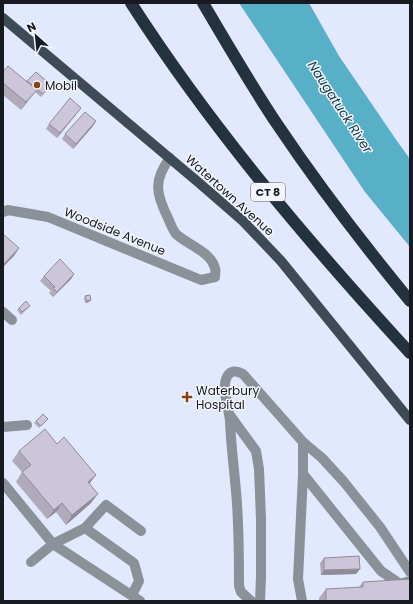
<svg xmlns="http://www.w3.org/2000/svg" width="413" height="604" font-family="Poppins,sans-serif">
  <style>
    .water { fill: #57afc8 }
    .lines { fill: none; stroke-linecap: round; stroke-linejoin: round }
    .minor { stroke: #8a9198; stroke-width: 10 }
    .major { stroke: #3e4b56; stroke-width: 10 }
    .highway { stroke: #24323f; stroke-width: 12 }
    .wall { fill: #b0aabb }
    .shaded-wall { fill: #908b99 }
    .building { fill: #cdc6da; stroke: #908b99 }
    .poi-dot { fill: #864510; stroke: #f3f6fe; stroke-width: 1.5 }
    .labels { text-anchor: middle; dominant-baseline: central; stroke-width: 3; stroke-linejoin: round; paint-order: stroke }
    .shield { fill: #f3f6fe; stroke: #5a5c63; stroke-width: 1 }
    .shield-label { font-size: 11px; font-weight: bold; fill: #181a21 }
    .poi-label { font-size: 12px; fill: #181a21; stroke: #f3f6fe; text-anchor: start }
    .street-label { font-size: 12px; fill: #181a21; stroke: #f3f6fe }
    .water-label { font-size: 13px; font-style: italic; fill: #113b45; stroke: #f3f6fe }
  </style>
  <rect width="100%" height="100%" fill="#e2e8fd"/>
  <polygon class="water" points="239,3 309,3 339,56 397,141 410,159 410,247 365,192"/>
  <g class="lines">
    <g class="minor">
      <path d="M3,212l5,-2 40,7 153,63 14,-3c0,-3 1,-7 0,-9 -5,-17 -27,-23 -39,-34 -3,-4 -6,-11 -8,-16 -12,-24 -15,-38 2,-60"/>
      <polyline points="3,312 12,320"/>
      <polyline points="229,414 256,451 259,469 261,519 261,577 260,601"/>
      <polyline points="3,427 27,425"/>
      <polyline points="303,474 381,571 400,584 410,581"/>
      <polyline points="3,483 53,544 140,601"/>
      <polyline points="85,528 134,563 139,581 132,595"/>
      <polyline points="31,562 53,544 85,528 106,505 141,531"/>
      <path d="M251,601l-10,-9 -2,-6c0,-31 0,-63 -3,-95 -2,-23 -5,-46 -6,-70 -1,-13 -8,-30 -4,-42 3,-9 10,-9 17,-5l60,68 19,16 22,24 36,45 30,45"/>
      <polyline points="302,601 298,579 303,474 303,442"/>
    </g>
    <polyline class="major" points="3,18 198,182 243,221 281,261 410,420"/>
    <g class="highway">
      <path d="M131,3c81,126 178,240 279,350"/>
      <path d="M203,3c24,41 48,82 74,121 41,61 86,120 133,177"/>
    </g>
  </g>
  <g class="wall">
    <polygon points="3,72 27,82 36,72 51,85 41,97 35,92 21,110 3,95"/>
    <polygon points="81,108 57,138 46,129 49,124"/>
    <polygon points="96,121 93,126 73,149 62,139 65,134"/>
    <polygon points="74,274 71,279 53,297 49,293 51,291 40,281 44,276"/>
    <polygon points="85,296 89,302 85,303 84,298"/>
    <polygon points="19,308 28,308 21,315 17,310"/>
    <polygon points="48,419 39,428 34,423 36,421"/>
    <polygon points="57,444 96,475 89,484 91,503 66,525 56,512 47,519 16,482 22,472 12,461 19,451"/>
    <polygon points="324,558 360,569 356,574 321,575 320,563"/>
    <polygon points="363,582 410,601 319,601 319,598 326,589 359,587"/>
  </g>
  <g class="shaded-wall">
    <polygon points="37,90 31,97 21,110 26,102"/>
    <polygon points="81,108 78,112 57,138 60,133"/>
    <polygon points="96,121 93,126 73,149 76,144"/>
    <polygon points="19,248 14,256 3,267 3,265"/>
    <polygon points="74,274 71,279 53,297 57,292"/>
    <polygon points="91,300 89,302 85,303 87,301"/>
    <polygon points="96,475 89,484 88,482"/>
    <polygon points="98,494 91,503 66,525 72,515"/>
    <polygon points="62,503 56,512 47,519 54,510"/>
    <polygon points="360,569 356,574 321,575 324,570"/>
  </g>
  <g class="building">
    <polygon points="8,66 37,90 26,102 3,83 3,72"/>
    <polygon points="36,72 51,85 43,94 27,81"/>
    <polygon points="70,98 81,108 60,133 49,124"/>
    <polygon points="85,112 96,121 76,144 65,134"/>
    <polygon points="3,234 19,248 3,265"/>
    <polygon points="60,259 74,274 57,292 53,288 55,287 44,276"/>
    <polygon points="90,295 91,300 87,301 85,296"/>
    <polygon points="26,301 30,306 22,312 19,308"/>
    <polygon points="43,414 48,419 41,426 36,421"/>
    <polygon points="45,429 57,444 64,437 96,475 88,482 98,494 72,515 62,503 54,510 22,472 31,465 19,451"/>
    <polygon points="359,556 360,569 324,570 324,558"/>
    <polygon points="410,579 410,601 326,601 326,589 363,587 363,582"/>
  </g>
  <g class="poi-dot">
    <circle cx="37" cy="85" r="4"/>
    <path d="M185 391h4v4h4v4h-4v4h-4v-4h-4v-4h4z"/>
  </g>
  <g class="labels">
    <rect class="shield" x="251" y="183" width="34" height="18" rx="3"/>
    <g class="shield-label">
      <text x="268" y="192">CT 8</text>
    </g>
    <g class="poi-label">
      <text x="45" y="85">Mobil</text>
      <text x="196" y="390">Waterbury<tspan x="196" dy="14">Hospital</tspan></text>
    </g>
    <g class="street-label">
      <text transform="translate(230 195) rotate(42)">Watertown Avenue</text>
      <text transform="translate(115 231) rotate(22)">Woodside Avenue</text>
    </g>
    <g class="water-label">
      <text transform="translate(340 107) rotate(57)">Naugatuck River</text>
    </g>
  </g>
  <rect width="413" height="604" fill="none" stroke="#181a21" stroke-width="8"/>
  <g transform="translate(36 36) rotate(333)" stroke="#f3f6fe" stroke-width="3" paint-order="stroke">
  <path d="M0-3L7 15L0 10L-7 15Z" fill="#181a21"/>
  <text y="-6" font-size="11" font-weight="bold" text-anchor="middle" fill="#181a21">N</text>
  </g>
</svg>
